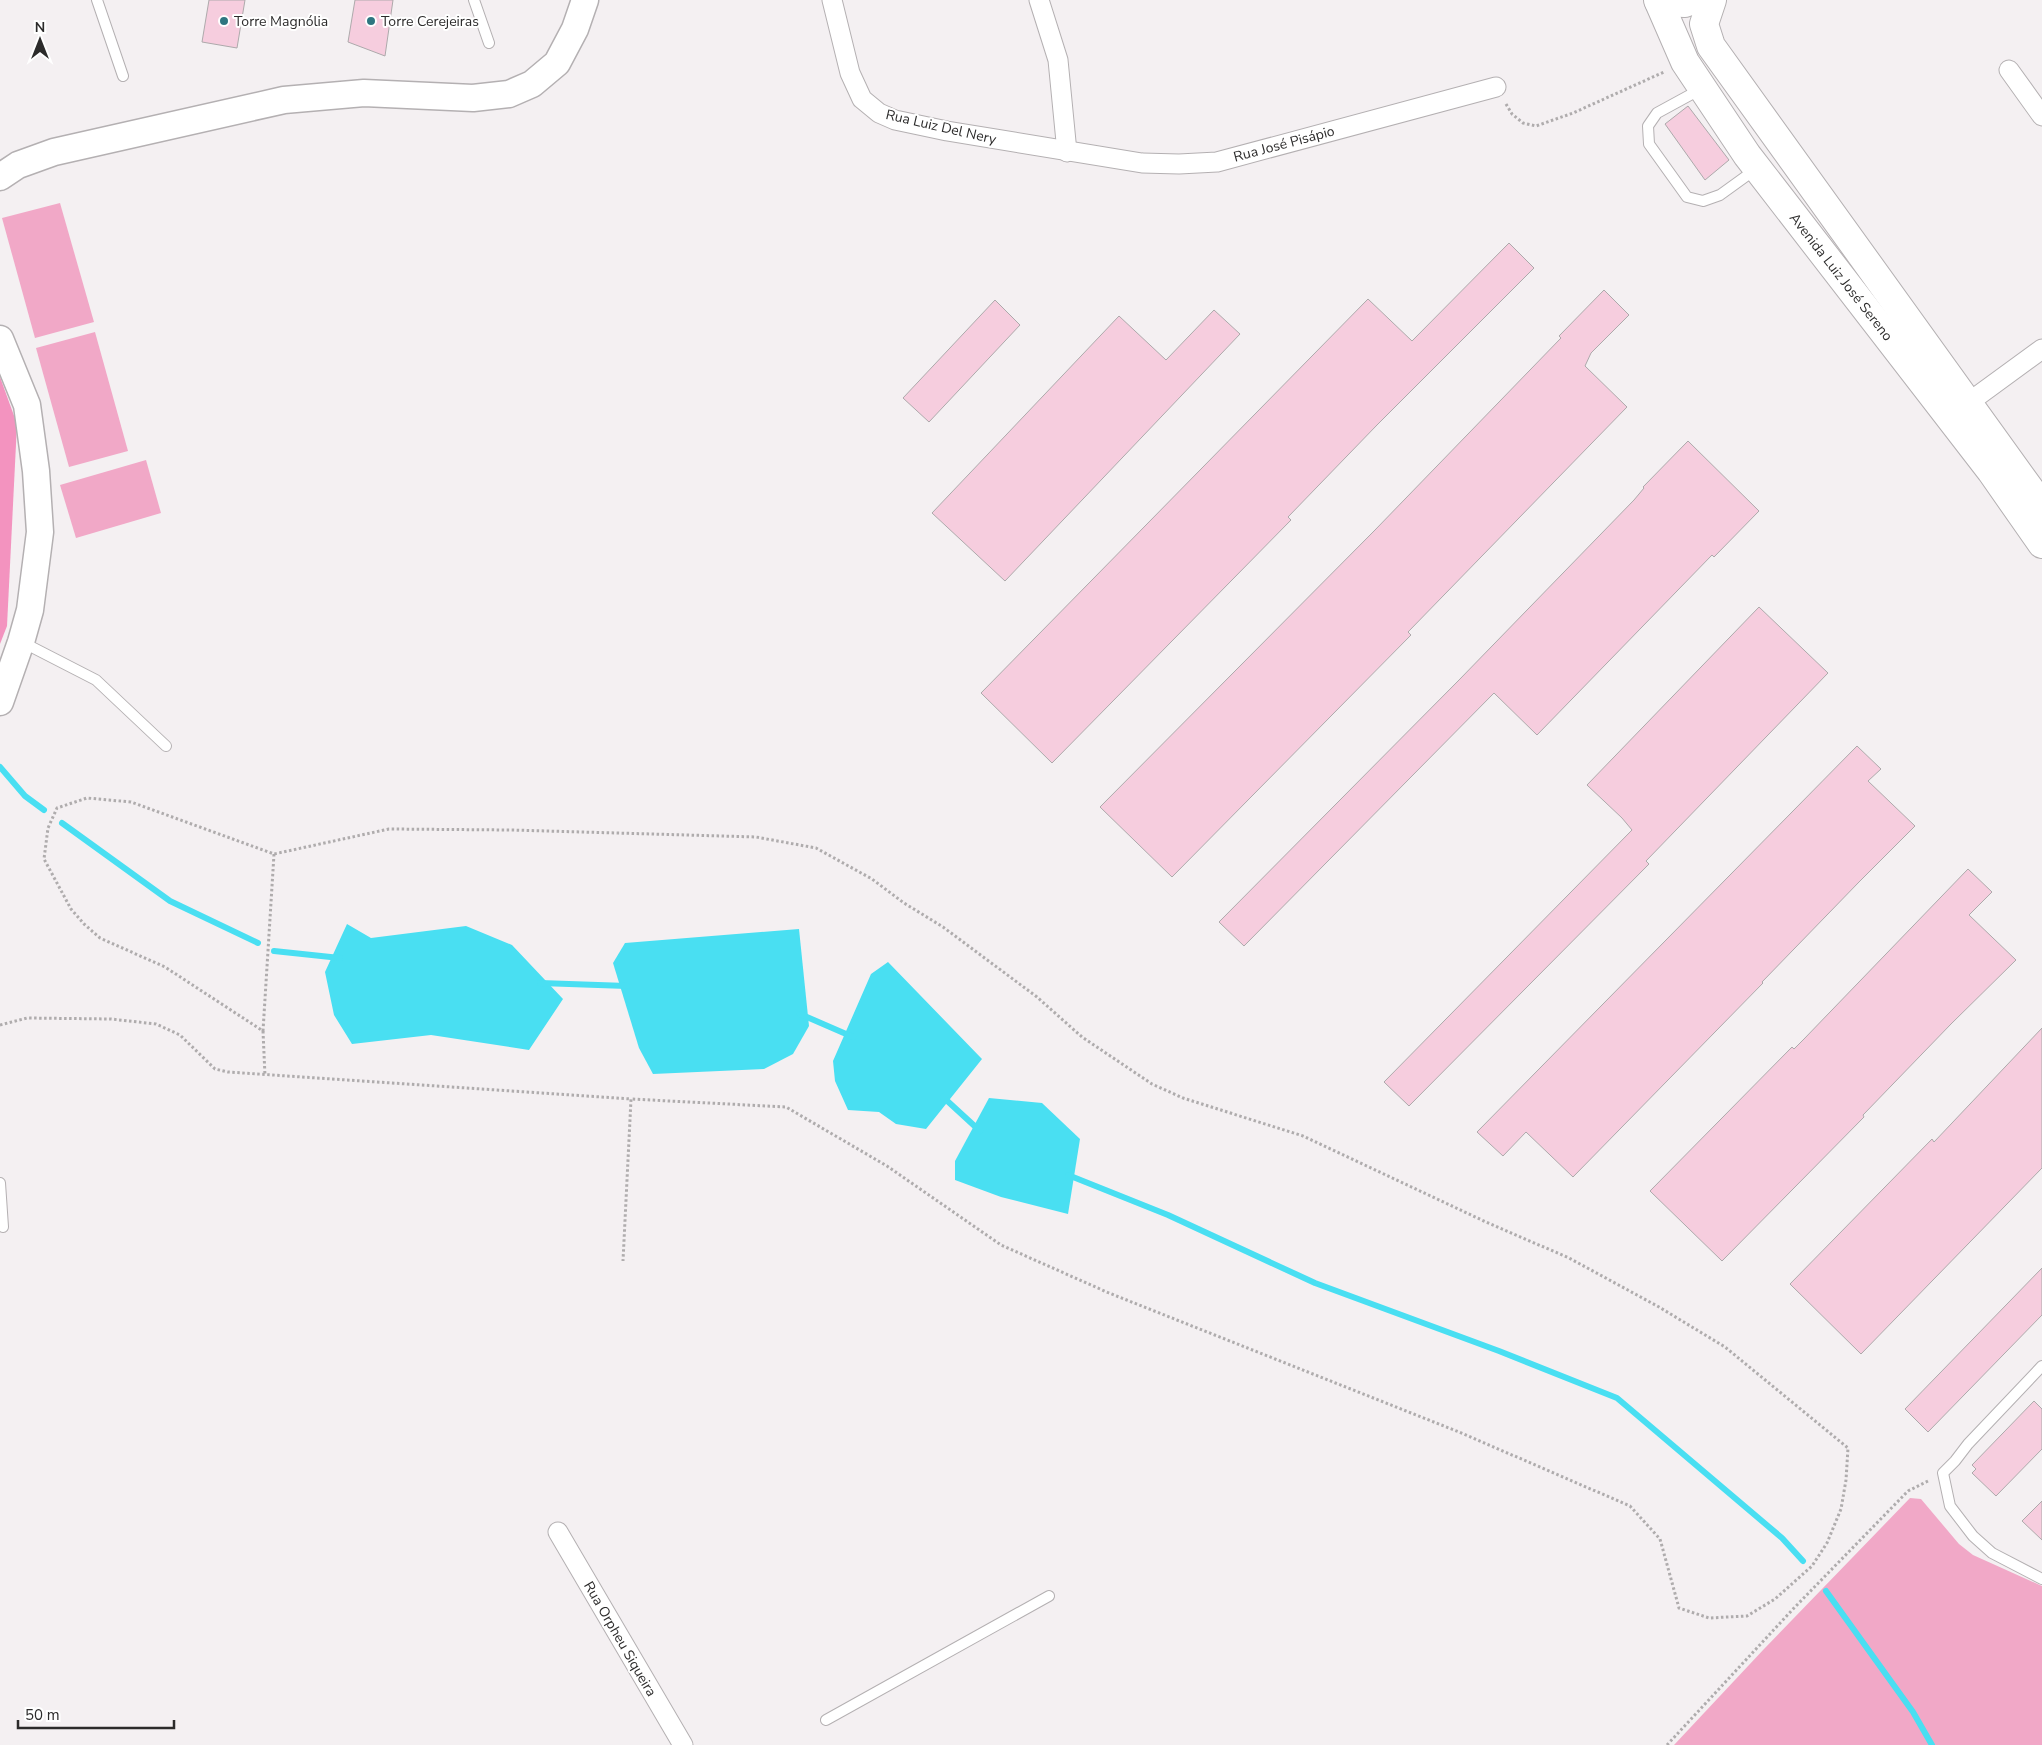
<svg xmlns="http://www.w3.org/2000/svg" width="2042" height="1745" font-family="'Nunito Sans',sans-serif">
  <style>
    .green { fill: #f1a8c7 }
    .forest { fill: #f393bf }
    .water { fill: #49dff2 }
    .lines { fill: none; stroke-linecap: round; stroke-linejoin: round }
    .stream { stroke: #49dff2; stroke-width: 6 }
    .building { fill: #f6cdde; stroke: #ada9ab }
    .lane-casing { stroke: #b4b0b2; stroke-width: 12 }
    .street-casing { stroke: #b4b0b2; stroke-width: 21 }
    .secondary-casing { stroke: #b4b0b2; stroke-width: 29 }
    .primary-casing { stroke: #b4b0b2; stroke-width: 30 }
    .path { stroke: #afacad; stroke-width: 3; stroke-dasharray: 2.5 2.5; stroke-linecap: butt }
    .lane { stroke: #fff; stroke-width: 10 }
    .street { stroke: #fff; stroke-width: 19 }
    .secondary { stroke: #fff; stroke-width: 26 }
    .primary { stroke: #fff; stroke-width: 28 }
    .poi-dot { fill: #2e7680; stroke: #fff; stroke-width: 2 }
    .labels { text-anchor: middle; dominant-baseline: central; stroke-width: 4; stroke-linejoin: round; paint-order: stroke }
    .poi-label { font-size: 14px; fill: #2c2b2b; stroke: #fff; text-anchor: start }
    .street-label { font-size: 14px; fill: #2c2b2b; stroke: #fff }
  </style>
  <rect width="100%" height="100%" fill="#f4f0f2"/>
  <g class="green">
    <polygon points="60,203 94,322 35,338 2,218"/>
    <polygon points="95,332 128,451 69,467 36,348"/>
    <polygon points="146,460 161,513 76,538 60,485"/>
    <polygon points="1910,1498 1921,1499 1959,1544 1973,1555 2042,1586 2042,1745 1674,1745 1764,1649"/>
  </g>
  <polygon class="forest" points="0,377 17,424 7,626 0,644"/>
  <g class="water">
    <polygon points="347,924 371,938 466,926 512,945 563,999 529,1050 431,1035 352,1044 334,1015 325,972"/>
    <polygon points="799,929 809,1026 793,1054 764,1069 653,1074 639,1048 613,963 625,943"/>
    <polygon points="888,962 982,1059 926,1129 896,1124 879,1112 848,1110 835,1081 833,1061 871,974"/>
    <polygon points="989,1098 1042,1103 1080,1139 1068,1214 1001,1197 955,1180 955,1161"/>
  </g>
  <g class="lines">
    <g class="stream">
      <polyline points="0,767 25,796 44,810"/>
      <polyline points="62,823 170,901 258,943"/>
      <polyline points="274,951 340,958"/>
      <polyline points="540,983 627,986"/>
      <polyline points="800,1014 853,1037"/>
      <polyline points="943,1097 980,1131"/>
      <polyline points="1068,1175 1168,1215 1315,1283 1499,1351 1617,1398 1782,1538 1803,1561"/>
      <polyline points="1826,1591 1913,1712 1932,1745"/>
    </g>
  </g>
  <g class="building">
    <polygon points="209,0 245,0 237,48 202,42"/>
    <polygon points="355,0 393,0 385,56 348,42"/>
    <polygon points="1688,106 1729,160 1705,180 1665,124"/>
    <polygon points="1509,243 1534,268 1377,425 1288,517 1291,520 1052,763 981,693 1368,299 1412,341"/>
    <polygon points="1604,290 1629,315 1591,353 1585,366 1627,407 1408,632 1411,635 1172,877 1100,807 1375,530 1561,338 1559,336"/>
    <polygon points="995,300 1020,325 929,422 903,398"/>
    <polygon points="1214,310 1240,334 1005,581 932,513 1119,316 1166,360"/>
    <polygon points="1688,441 1759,511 1714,557 1712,555 1537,735 1494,693 1244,946 1219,922 1459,680 1634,500 1644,488 1643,487"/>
    <polygon points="1759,607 1828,673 1646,861 1649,864 1409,1106 1384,1082 1632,830 1622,818 1587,785"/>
    <polygon points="1857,746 1881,769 1868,781 1915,826 1859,882 1762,982 1763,983 1573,1177 1526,1132 1503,1156 1477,1132"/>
    <polygon points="1968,869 1992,892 1969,915 2016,960 1951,1024 1863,1115 1864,1117 1722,1261 1650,1191 1792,1047 1794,1049 1804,1039"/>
    <polygon points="2042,1028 2042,1168 1861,1354 1790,1284 1932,1139 1934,1142"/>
    <polygon points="2042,1268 2042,1315 1928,1432 1905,1409"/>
    <polygon points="2034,1401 2042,1409 2042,1449 1996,1496 1972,1473 1976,1469 1972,1465"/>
    <polygon points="2042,1501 2042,1540 2022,1521"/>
  </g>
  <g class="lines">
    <g class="lane-casing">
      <g id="lane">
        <polyline points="97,0 123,76"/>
        <polyline points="474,0 489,43"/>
        <polyline points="1701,89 1657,113 1648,126 1649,144 1687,197 1703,201 1720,195 1756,169"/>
        <polyline points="22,642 96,680 166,746"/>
        <polyline points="0,1183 3,1227"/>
        <polyline points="2042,1366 1968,1444 1955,1461 1943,1473 1950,1506 1973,1536 1992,1553 2042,1579"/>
        <polyline points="826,1720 1049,1596"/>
      </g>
    </g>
    <g class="street-casing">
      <g id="street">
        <polyline points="832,0 850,73 862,99 879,113 895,120 947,131 1142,163 1179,164 1217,162 1496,87"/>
        <polyline points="1039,0 1058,60 1067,152"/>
        <polyline points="2009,70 2042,116"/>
        <polyline points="1968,403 2042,349"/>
        <polyline points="558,1532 683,1745"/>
      </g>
    </g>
    <g class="secondary-casing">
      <g id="secondary">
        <polyline points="0,177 18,165 54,152 284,100 364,93 473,98 509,94 532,84 557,63 575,29 585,0"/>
        <polyline points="0,339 27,405 36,471 40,532 30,610 21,642 0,702"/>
      </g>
    </g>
    <g class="primary-casing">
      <g id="primary">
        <polyline points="1658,0 1685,62 1747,155 1991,471 2042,544"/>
        <polyline points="1712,0 1704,24 1711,46 2042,506"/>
        <polyline points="1659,2 1685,3 1693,0"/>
      </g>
    </g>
    <g class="path">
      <polyline points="1506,104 1512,114 1523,123 1536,126 1573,113 1664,72"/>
      <polyline points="274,854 263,1031 165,967 100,938 84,924 71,909 44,859 48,828 57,808 87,798 131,802 274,854 389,829 512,830 756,837 816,848 872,879 904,903 943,927 1037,997 1082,1037 1152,1084 1183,1098 1303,1136 1486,1222 1569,1258 1659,1307 1725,1347 1848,1448 1846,1480 1841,1509 1827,1543 1812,1566 1775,1599 1747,1616 1709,1618 1679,1608 1660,1539 1630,1506 1459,1432 1109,1293 1001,1245 887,1166 786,1107 631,1099"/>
      <polyline points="0,1025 27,1018 111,1019 156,1024 180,1035 215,1069 228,1072 631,1099 623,1261"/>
      <polyline points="263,1031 265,1076"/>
      <polyline points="1667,1745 1794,1608 1908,1491 1930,1480"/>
    </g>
    <use href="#lane" class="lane"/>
    <use href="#street" class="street"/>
    <use href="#secondary" class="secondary"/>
    <use href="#primary" class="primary"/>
  </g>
  <g class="poi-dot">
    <circle cx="224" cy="21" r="5"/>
    <circle cx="371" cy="21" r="5"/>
  </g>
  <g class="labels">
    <g class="poi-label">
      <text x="234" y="21">Torre Magnólia</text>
      <text x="381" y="21">Torre Cerejeiras</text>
    </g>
    <g class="street-label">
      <text transform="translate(941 127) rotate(13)">Rua Luiz Del Nery</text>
      <text transform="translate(1284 144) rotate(-15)">Rua José Pisápio</text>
      <text transform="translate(1841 277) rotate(52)">Avenida Luiz José Sereno</text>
      <text transform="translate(620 1639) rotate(60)">Rua Orpheu Siqueira</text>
    </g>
  </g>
  <g transform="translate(40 40)" stroke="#ffffff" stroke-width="4" paint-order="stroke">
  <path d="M0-4L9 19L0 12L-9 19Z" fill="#2c2b2b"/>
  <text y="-8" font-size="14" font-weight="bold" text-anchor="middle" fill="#2c2b2b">N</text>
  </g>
  <path d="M18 1720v8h156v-8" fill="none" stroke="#2c2b2b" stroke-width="2.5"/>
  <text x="25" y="1720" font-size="15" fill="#2c2b2b" stroke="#ffffff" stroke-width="4" paint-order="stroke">50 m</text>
</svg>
